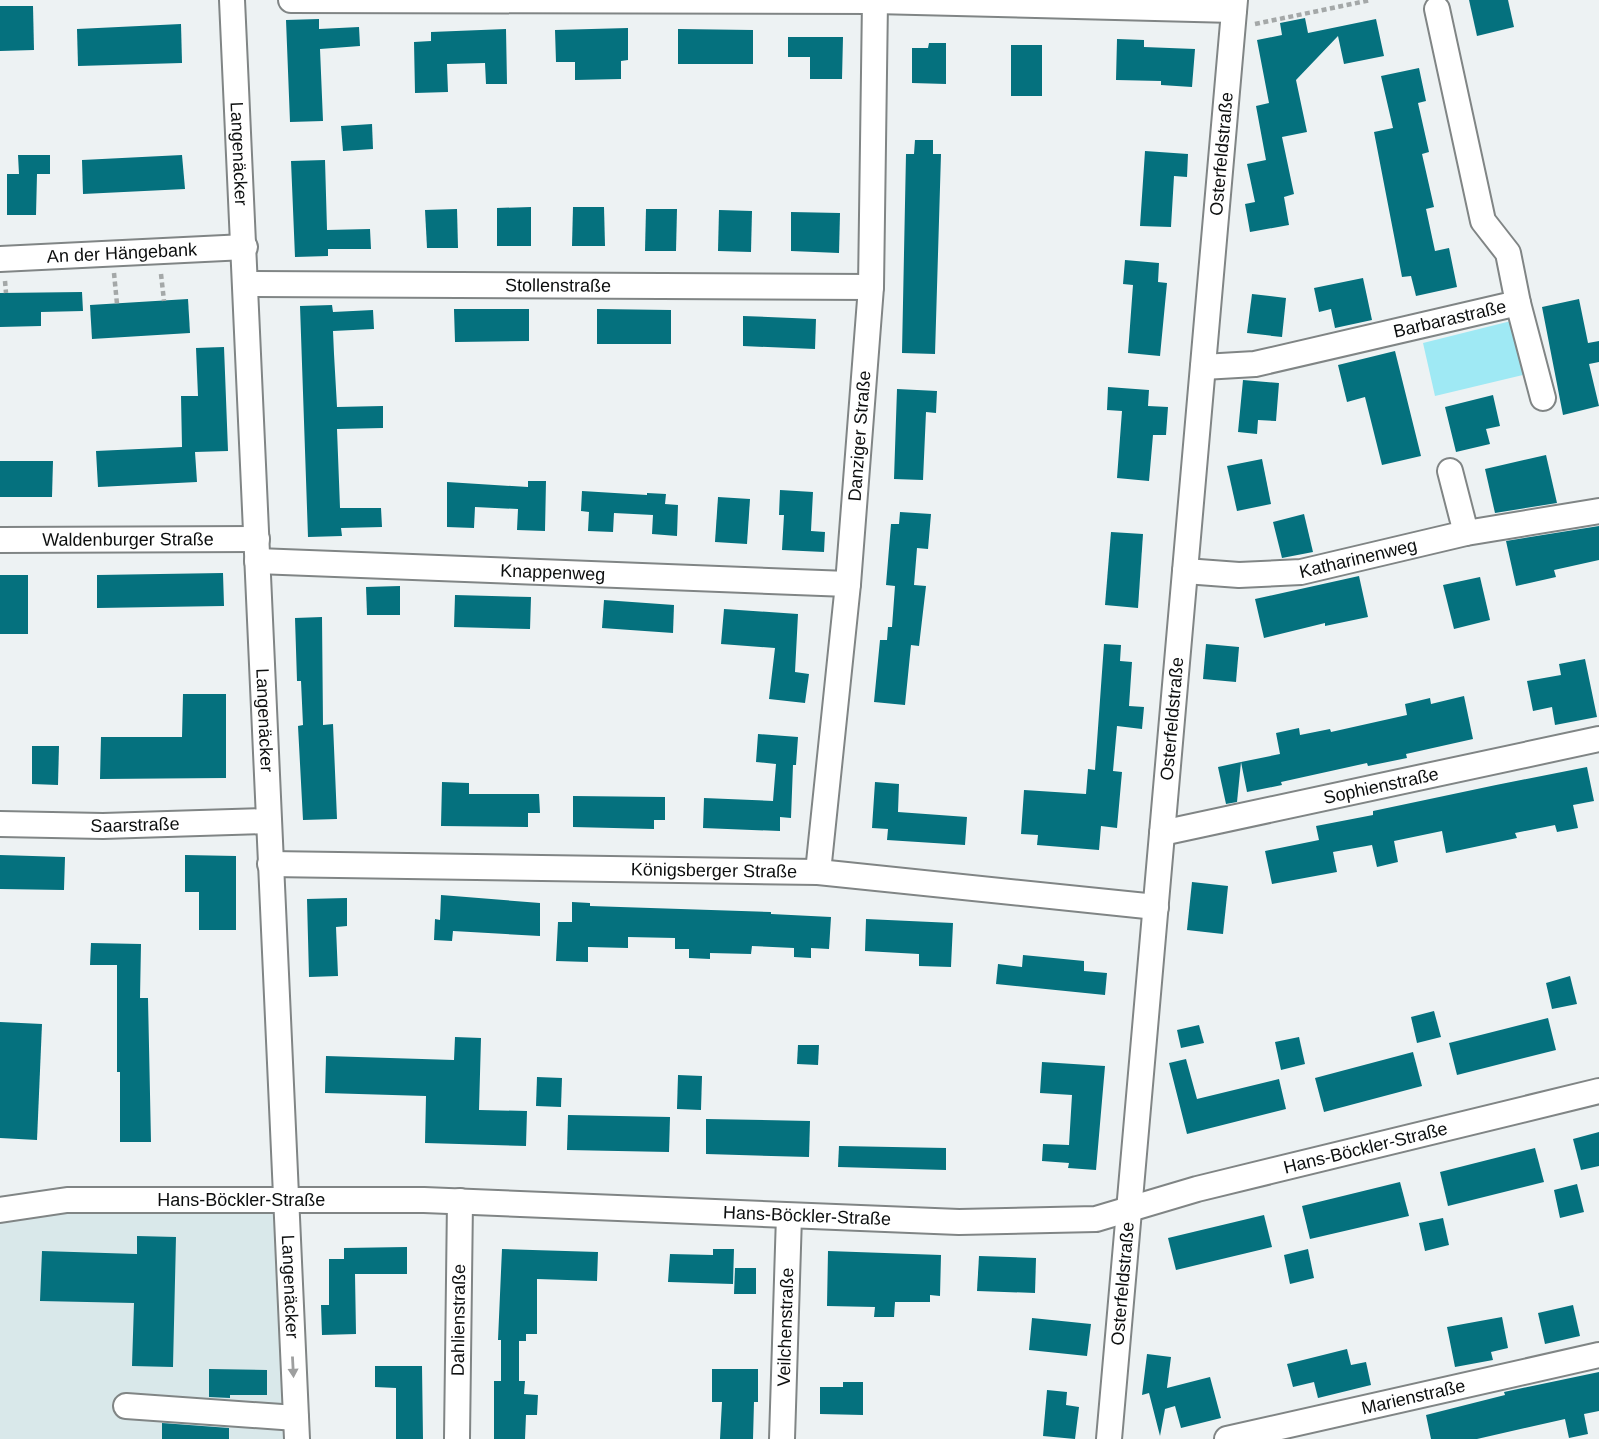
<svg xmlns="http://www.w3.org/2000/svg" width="1599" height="1439" font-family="Helvetica,sans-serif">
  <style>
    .built { fill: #d9e8ea }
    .green { fill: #9fe9f4 }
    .building { fill: #05717e }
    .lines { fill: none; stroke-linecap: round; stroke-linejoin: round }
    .minor-casing { stroke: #808585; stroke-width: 28 }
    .path { stroke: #a4a8a8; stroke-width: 4.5; stroke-dasharray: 5 3.5; stroke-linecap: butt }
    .minor { stroke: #fff; stroke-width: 24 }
    .oneway { fill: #9e9f9f }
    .labels { text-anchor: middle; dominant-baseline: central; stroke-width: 7; stroke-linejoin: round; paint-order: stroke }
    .street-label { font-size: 18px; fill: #0d0f0f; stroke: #fff }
  </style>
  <rect width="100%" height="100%" fill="#edf2f3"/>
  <polygon class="built" points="285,1201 297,1439 0,1439 0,1210"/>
  <polygon class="green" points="1515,320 1527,374 1435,396 1423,343"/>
  <g class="building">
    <polygon points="1469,0 1508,0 1514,27 1477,36"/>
    <polygon points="0,6 33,6 34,50 0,51"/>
    <polygon points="1305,18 1308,33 1376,19 1384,56 1344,64 1338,36 1296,80 1307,132 1282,137 1294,194 1284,197 1289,225 1250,232 1245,204 1255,202 1247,164 1266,160 1256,106 1269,103 1257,40 1282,35 1280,23"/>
    <polygon points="319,19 319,29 359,27 360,46 320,49 323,121 290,122 286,20"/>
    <polygon points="181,24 182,63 78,66 77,29"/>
    <polygon points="628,28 628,60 621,61 621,79 575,80 575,62 556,62 555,30"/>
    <polygon points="506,29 507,84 486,84 485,63 447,64 448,92 415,93 414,42 431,41 431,32"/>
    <polygon points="678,29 753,30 753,64 678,64"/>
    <polygon points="788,37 843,37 842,79 810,79 810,57 788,57"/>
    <polygon points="1117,39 1144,40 1144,47 1195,49 1192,87 1161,85 1161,81 1116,80"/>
    <polygon points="929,43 946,43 946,84 912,83 912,48 928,48"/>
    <rect x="1011" y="45" width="31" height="51"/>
    <polygon points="1419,68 1426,101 1418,103 1429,152 1422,154 1434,207 1426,209 1435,251 1449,248 1457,287 1416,296 1411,276 1402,277 1374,132 1393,128 1381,76"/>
    <polygon points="372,124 373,149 343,151 341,126"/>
    <polygon points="915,140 933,140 933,154 941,154 935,354 902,353 906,154 914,154"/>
    <polygon points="1145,151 1188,154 1187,177 1174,176 1171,227 1140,226"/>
    <polygon points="18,155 50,155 50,174 37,174 36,215 7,215 7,174 19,174"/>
    <polygon points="182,155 185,189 83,194 82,160"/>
    <polygon points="325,160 327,230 370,229 371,249 328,249 328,256 295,257 291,161"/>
    <polygon points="531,207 531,246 497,246 497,208"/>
    <polygon points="573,207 604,207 605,246 572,246"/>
    <polygon points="457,209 458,248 427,248 425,210"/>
    <polygon points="646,209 677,209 676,251 645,251"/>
    <polygon points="719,210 752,211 751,252 718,251"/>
    <polygon points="791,212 840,213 839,253 791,251"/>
    <polygon points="1125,260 1159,263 1158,282 1167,283 1160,356 1128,353 1133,285 1123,284"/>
    <polygon points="1363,278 1372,320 1335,328 1331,309 1319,312 1314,288"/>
    <polygon points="82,292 83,311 41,312 41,326 0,327 0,293"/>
    <polygon points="1252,294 1286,298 1282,337 1247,333"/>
    <polygon points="188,299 190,333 92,339 90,305"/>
    <polygon points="1579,299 1588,343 1599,341 1599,362 1589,364 1599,406 1563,415 1542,307"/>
    <polygon points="332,305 333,312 373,310 374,329 333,331 334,354 337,407 383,406 383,428 337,429 340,508 381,508 382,527 341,528 342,536 308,537 300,306"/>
    <polygon points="454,309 529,309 529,341 455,342"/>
    <polygon points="597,309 671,310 671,344 597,344"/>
    <polygon points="743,316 816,319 815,349 743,346"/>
    <polygon points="224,347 228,451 195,452 197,482 98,487 96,451 182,447 181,396 198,396 196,348"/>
    <polygon points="1395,351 1421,456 1382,465 1365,397 1347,402 1338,365"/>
    <polygon points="1243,380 1279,383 1276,421 1258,420 1257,434 1238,432"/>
    <polygon points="1108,387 1149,390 1148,406 1168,407 1166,435 1153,435 1149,481 1117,478 1122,411 1107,410"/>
    <polygon points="897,389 937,391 936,413 926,412 923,480 894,479"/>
    <polygon points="1493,395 1500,426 1486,429 1490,444 1456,452 1445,407"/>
    <polygon points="1546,455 1557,503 1495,513 1485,469"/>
    <polygon points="1262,459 1271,504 1237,511 1227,466"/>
    <polygon points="0,461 53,461 52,497 0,497"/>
    <polygon points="528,481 546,481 545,531 517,530 518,509 475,507 474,528 447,527 447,482 528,487"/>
    <polygon points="780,490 813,492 811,531 825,532 824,552 782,550 784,515 779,515"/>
    <polygon points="582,491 647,495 647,493 666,494 665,504 678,505 677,536 652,534 653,515 614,513 613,532 588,531 589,512 581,511"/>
    <polygon points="718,497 750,499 747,544 715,542"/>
    <polygon points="900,512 931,514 928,549 917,548 914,585 926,586 919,646 911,645 905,705 874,702 880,640 887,640 888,627 892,627 895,586 886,585 891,524 899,524"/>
    <polygon points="1304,514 1313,552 1282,558 1273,522"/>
    <polygon points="1599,526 1599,560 1554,570 1556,577 1516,586 1506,541"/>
    <polygon points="1111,532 1143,534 1138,608 1105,605"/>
    <polygon points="223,573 224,606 97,608 97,575"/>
    <rect x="0" y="575" width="28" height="59"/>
    <polygon points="1359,576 1368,617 1325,626 1325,623 1264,638 1255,599"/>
    <polygon points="1480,577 1490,620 1454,629 1443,585"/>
    <polygon points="400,586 400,615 367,615 366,587"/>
    <polygon points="455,595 531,597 530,629 454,627"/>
    <polygon points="604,600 674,605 673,633 602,628"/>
    <polygon points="724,609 798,614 795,672 809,674 805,703 769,699 775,648 721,644"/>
    <polygon points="322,617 323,725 333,724 337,819 303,820 298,726 303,725 301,681 297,681 295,618"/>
    <polygon points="1104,644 1121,645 1120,661 1132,662 1129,706 1144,707 1142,729 1117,726 1113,771 1122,772 1117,828 1101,826 1099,850 1037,845 1038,835 1021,834 1024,790 1086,794 1088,769 1095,770"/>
    <polygon points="1206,644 1239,647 1236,682 1203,679"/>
    <polygon points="1585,659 1597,717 1555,725 1552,707 1533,711 1527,681 1561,675 1559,664"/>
    <polygon points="183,694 226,694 226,778 100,779 101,737 182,737"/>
    <polygon points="1464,696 1473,739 1406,754 1407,758 1368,766 1367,763 1281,782 1282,785 1247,792 1241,762 1280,754 1276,733 1299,728 1300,735 1330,729 1331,732 1407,715 1405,704 1430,698 1431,704"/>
    <polygon points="758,734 798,737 796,765 793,765 791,818 780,817 780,831 703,828 704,798 773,801 776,764 756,762"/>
    <polygon points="32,746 59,746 58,785 32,784"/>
    <polygon points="1241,762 1237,802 1226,804 1218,767"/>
    <polygon points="1587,767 1594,801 1573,805 1578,828 1557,832 1555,825 1515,833 1517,838 1446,853 1442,831 1394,841 1398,862 1377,867 1372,845 1333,852 1337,872 1272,884 1265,851 1319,840 1316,826 1373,815 1373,811 1496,785"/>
    <polygon points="442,782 469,783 469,794 539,794 540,813 528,813 528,827 441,826"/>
    <polygon points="875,782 899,784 898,812 967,817 965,845 887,840 888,829 872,828"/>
    <polygon points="573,796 665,797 665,820 654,820 654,829 573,827"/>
    <polygon points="0,855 65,857 64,890 0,889"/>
    <polygon points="185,855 236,856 236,930 199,930 199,892 185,892"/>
    <polygon points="1192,882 1228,886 1223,934 1187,930"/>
    <polygon points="441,895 540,903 540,936 453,931 452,941 434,940 435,919 440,920"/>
    <polygon points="347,898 347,926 336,927 338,976 309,977 307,899"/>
    <polygon points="572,902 590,903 590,906 771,912 771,914 831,917 829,949 811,948 811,958 794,957 794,948 752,946 751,954 710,953 710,959 689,958 689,949 675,949 675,938 628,937 628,948 588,947 588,962 556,961 558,922 572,922"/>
    <polygon points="866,919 953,923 951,967 919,966 919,954 865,951"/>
    <polygon points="91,943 141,944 140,998 148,998 151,1142 120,1142 120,1072 117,1072 117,965 90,965"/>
    <polygon points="1023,955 1084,961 1084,971 1107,973 1105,995 996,984 998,964 1022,967"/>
    <polygon points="1570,976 1577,1004 1552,1009 1546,983"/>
    <polygon points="1434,1011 1441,1037 1417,1043 1411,1017"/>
    <polygon points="1548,1018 1556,1050 1457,1075 1449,1043"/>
    <polygon points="0,1022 42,1024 37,1140 0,1138"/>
    <polygon points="1199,1025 1204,1043 1181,1048 1177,1030"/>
    <polygon points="455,1037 481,1038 479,1110 527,1111 526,1146 425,1143 426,1096 325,1093 326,1056 454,1060"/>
    <polygon points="1299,1037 1305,1064 1281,1070 1275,1042"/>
    <polygon points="798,1045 819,1045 818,1065 797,1064"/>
    <polygon points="1413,1052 1422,1086 1324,1112 1315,1078"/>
    <polygon points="1186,1059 1197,1099 1279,1079 1286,1109 1187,1134 1169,1063"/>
    <polygon points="1042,1062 1105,1066 1096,1170 1068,1168 1069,1163 1042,1161 1043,1144 1069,1145 1072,1095 1040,1093"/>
    <polygon points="678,1075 702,1076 701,1110 677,1109"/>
    <polygon points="537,1077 562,1078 561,1107 536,1106"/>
    <polygon points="568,1115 670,1117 669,1152 567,1150"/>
    <polygon points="706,1119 810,1121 809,1157 706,1154"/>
    <polygon points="1599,1132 1599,1166 1581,1170 1573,1139"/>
    <polygon points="839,1146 946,1148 946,1170 838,1167"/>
    <polygon points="1535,1148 1544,1182 1448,1206 1440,1172"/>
    <polygon points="1400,1182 1409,1216 1310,1239 1302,1206"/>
    <polygon points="1577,1184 1584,1212 1560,1218 1554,1190"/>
    <polygon points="1264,1215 1272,1247 1176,1270 1168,1238"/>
    <polygon points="1443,1218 1449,1245 1425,1251 1419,1223"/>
    <polygon points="137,1236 176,1237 173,1367 132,1366 134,1303 40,1301 42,1251 137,1254"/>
    <polygon points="407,1247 407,1274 355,1274 356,1334 322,1335 321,1305 329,1305 329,1259 344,1259 344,1248"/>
    <polygon points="502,1249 598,1252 597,1281 537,1279 537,1334 526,1334 526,1341 519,1341 519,1381 525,1381 524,1394 538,1395 537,1415 526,1415 525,1439 494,1439 494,1381 501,1381 501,1340 498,1340"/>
    <polygon points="713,1249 734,1249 733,1284 668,1282 670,1254 713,1255"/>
    <polygon points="1308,1249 1314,1278 1290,1284 1284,1255"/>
    <polygon points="828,1251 941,1255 940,1296 930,1295 930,1302 895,1302 894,1317 874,1317 875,1307 827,1306"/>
    <polygon points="979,1256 1036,1258 1035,1293 977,1291"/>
    <polygon points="735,1268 756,1268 756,1294 734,1294"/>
    <polygon points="1573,1305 1580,1336 1545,1344 1538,1313"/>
    <polygon points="1502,1317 1508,1348 1491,1352 1493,1360 1455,1367 1447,1327"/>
    <polygon points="1032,1318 1091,1324 1087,1356 1029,1350"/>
    <polygon points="1347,1349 1351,1365 1366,1362 1371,1385 1318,1398 1314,1382 1293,1387 1287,1364"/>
    <polygon points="1147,1354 1171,1357 1167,1388 1210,1377 1221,1418 1181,1428 1175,1406 1165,1409 1160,1436 1149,1393 1142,1395"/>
    <polygon points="375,1366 422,1366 423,1439 396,1439 396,1388 375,1387"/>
    <polygon points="209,1369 267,1370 267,1395 230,1395 230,1398 209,1397"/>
    <polygon points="712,1369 758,1369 758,1402 754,1402 753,1439 720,1439 722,1402 712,1402"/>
    <polygon points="1599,1372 1599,1411 1584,1414 1588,1434 1569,1438 1565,1419 1477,1439 1431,1439 1426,1415 1505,1395 1504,1392"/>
    <polygon points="843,1382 863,1382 863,1415 820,1414 820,1387 843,1387"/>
    <polygon points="1047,1390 1067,1392 1066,1405 1079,1407 1075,1439 1043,1436"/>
    <polygon points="162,1423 229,1428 229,1439 162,1439"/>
  </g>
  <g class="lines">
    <g class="minor-casing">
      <g id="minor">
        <path id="s1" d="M232,0l65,1439"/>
        <polyline points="291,0 875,1 1234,10"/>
        <path id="s2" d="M0,259l245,-12"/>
        <path id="s3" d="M246,284l625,3"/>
        <polyline points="1518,303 1543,398"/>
        <path id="s4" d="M1203,367l52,-3 263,-61 -10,-50 -25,-32 -46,-212"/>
        <polyline points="1466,533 1599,511"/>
        <path id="s5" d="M0,540l257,-1"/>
        <path id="s6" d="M257,561l591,23"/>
        <path id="s7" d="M1185,571l54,4 62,-3 165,-39 -16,-62"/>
        <path id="s8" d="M0,824l103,2 165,-5"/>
        <path id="s9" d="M1162,833l437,-94"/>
        <path id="s10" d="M270,864l548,8 338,35"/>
        <path id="s11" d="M818,872l30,-288 23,-297 4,-286"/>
        <path id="s12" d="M0,1210l67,-10h357l535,22 137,-3 101,-30 402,-98"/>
        <polyline points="126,1406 296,1418"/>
        <path id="s13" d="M457,1439l3,-238"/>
        <path id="s14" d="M782,1439l7,-223"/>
        <path id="s15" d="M1109,1439l126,-1439"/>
        <path id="s16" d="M1227,1439l372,-84"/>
      </g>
    </g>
    <g class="path">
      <polyline points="1255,24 1371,0"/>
      <polyline points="114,273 117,304"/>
      <polyline points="161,274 164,301"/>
      <polyline points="5,281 6,293"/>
    </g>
    <use href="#minor" class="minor"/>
  </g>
  <defs><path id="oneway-solid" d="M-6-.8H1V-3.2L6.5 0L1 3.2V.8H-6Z" transform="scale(1.75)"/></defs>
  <use class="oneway" href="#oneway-solid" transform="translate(293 1367) rotate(87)"/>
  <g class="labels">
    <g class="street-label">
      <text stroke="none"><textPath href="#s1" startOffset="154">Langenäcker</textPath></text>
      <text stroke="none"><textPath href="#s15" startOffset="1290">Osterfeldstraße</textPath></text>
      <text stroke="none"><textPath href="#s2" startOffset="122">An der Hängebank</textPath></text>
      <text stroke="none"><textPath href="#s3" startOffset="312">Stollenstraße</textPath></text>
      <text stroke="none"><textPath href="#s4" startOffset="252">Barbarastraße</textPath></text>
      <text stroke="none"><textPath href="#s11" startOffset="438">Danziger Straße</textPath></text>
      <text stroke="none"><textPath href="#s5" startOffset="128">Waldenburger Straße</textPath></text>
      <text stroke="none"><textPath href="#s7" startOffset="175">Katharinenweg</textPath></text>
      <text stroke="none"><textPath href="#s6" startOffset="296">Knappenweg</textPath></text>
      <text stroke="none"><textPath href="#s1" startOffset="721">Langenäcker</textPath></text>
      <text stroke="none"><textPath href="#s15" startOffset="723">Osterfeldstraße</textPath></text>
      <text stroke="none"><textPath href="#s9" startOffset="224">Sophienstraße</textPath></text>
      <text stroke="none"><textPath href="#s8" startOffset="135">Saarstraße</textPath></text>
      <text stroke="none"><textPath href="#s10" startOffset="444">Königsberger Straße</textPath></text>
      <text stroke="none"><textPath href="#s12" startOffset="1376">Hans-Böckler-Straße</textPath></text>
      <text stroke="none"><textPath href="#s12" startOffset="242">Hans-Böckler-Straße</textPath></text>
      <text stroke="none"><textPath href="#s12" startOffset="808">Hans-Böckler-Straße</textPath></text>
      <text stroke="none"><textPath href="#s15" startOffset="156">Osterfeldstraße</textPath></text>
      <text stroke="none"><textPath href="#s1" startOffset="1288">Langenäcker</textPath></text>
      <text stroke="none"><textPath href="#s13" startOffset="119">Dahlienstraße</textPath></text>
      <text stroke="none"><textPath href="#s14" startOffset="112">Veilchenstraße</textPath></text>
      <text stroke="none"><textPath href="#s16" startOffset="191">Marienstraße</textPath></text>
    </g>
  </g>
</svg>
